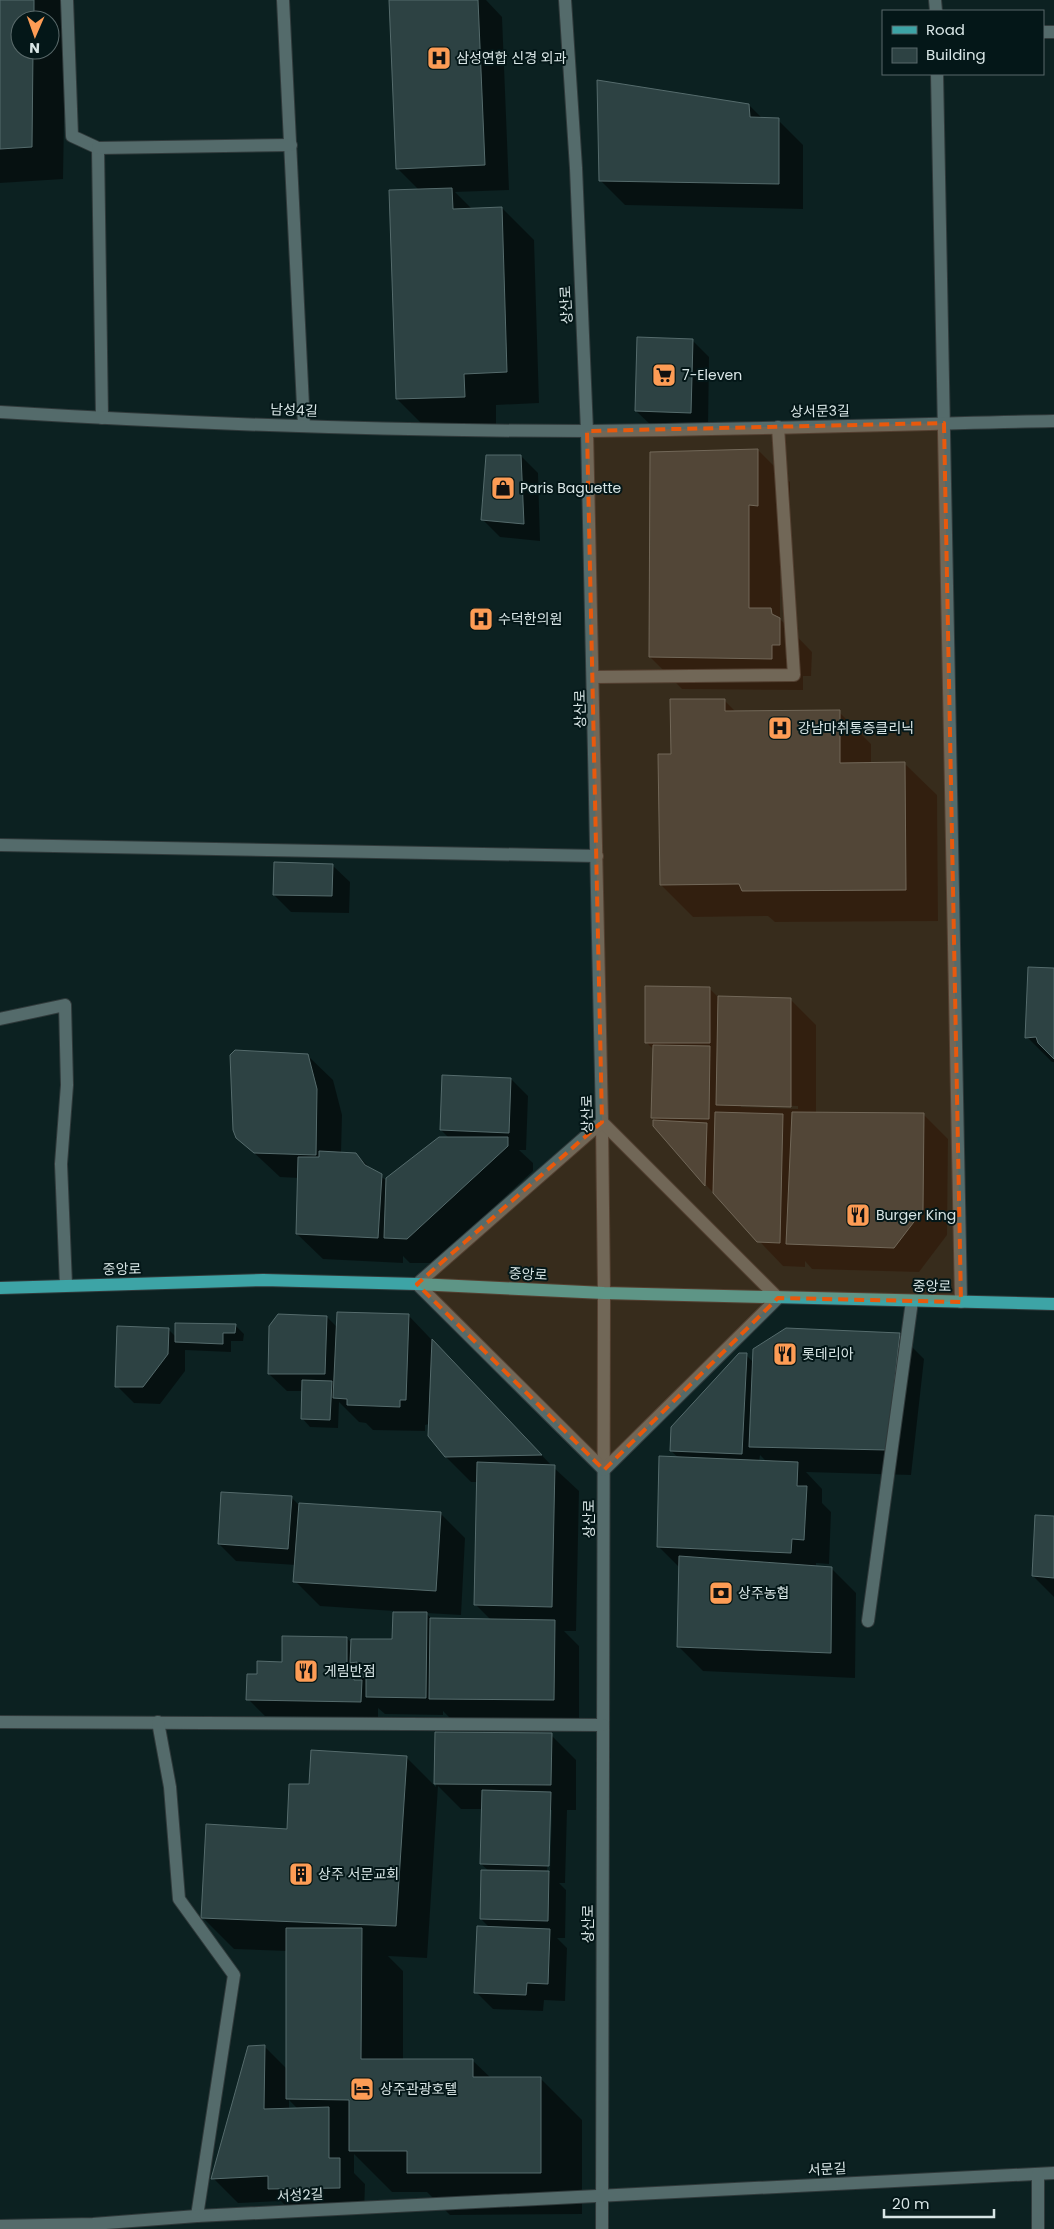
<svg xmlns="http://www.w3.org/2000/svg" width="1054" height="2229" font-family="Poppins,'Noto Sans KR',sans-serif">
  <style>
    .shadow { fill: #0007; fill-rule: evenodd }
    .building { fill: #2d4243; stroke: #556b6c }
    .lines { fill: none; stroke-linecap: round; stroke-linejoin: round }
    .minor-casing { stroke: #303a3b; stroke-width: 14 }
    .major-casing { stroke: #303a3b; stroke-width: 14 }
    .minor { stroke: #546b6b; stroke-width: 12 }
    .major { stroke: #3da4a6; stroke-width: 12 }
    .marked { fill: #e8590c; fill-opacity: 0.2; stroke: #e8590c; stroke-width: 4; stroke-dasharray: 10 6; stroke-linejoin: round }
    .labels { text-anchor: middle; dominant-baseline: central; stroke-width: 4; stroke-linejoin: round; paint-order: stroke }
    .poi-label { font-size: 14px; fill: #d8e5e5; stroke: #041718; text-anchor: start }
    .street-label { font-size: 14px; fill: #d8e5e5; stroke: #041718 }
  </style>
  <rect width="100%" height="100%" fill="#0c2121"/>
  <g class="shadow">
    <path d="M0,0h66l-3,179 -63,4zM20,20h30v30h-30z"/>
    <polygon points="390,0 486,0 502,17 509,190 455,192 472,209 502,208 534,240 539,403 496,405 496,428 429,431 397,399 419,190 397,168"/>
    <polygon points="749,105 763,119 778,120 803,145 803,209 625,205 600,180"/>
    <polygon points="692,340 709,357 708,429 654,428 636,411"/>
    <polygon points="758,450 790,482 790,537 780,537 780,619 812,652 811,676 803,676 803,690 682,689 650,657"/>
    <polygon points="521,456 538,473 540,541 500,537 483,520"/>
    <polygon points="724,700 737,713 839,712 871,744 871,764 905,764 937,795 938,921 775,922 768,916 693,917 661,885 672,755"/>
    <polygon points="332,865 350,882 349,913 291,912 274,895"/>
    <polygon points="1054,969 1054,1062 1052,1062 1027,1037"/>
    <path d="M710,989l9,9 72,2 25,25v88l107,1 25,25 -1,96 -28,37 -107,-3 -7,-8v6l-22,-1 -77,-81 -52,-60 3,-3 -4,-5 1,-67 -8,-8zM741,1105l57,1v3l-57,-2z"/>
    <polygon points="307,1055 333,1080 342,1115 341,1153 356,1154 372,1170 387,1181 449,1138 441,1130 511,1079 528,1096 526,1150 519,1150 533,1163 533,1171 433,1263 410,1263 403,1256 403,1263 323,1259 297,1234 299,1178 280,1177 237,1137"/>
    <polygon points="408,1315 552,1466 579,1491 576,1631 564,1631 579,1646 579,1724 455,1723 443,1711 443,1715 385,1714 378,1708 378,1718 265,1716 248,1699 258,1675 283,1663 347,1638 352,1644 394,1640 394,1611 320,1606 295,1581 296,1565 236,1561 219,1544 291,1497 298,1504 440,1513 465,1538 461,1615 426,1613 433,1620 491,1620 475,1604 478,1482 471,1482 446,1457 429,1424 425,1425 425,1431 373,1430 366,1423 359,1422 339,1402 338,1428 310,1427 302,1418 303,1391 287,1391 269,1374 327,1317 337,1327"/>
    <polygon points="235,1325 244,1334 243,1341 231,1341 231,1352 185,1350 185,1371 160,1404 134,1403 117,1386 168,1329 176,1337"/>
    <path d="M899,1334l25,25 -13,116 -105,-3 16,17v14l9,9 -2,52 -13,-1v4l15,1 25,25 -1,85 -152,-7 -25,-25 2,-78 -22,-22 21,-88 -8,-7 75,-96 8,8zM760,1455l7,7h-8z"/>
    <polygon points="1054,1517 1054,1597 1033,1576"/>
    <path d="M436,1734l115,1 25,25v50h-9l-2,73h-6l7,7 -1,48h-8l10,10 -2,53 -21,-1 -1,11 -50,-2 -17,-17 14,-64 -9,-9 8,-48 -8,-7 2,-55h-22l-23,-23 -11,172 -39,-2 15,15v89h69l19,18h49l42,42v94l-132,1 -23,-23h-35l-38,-38v19l11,11 -1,28 -70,2 -13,-13 -43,2 -25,-25 51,-132 23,23v-118l-53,-2 -32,-32 86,-86 22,-45 96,-29 30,30zM549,1810h3l-2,62h-3zM289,2100l9,9h-9z"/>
  </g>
  <g class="building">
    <polygon points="0,0 34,0 34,20 20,20 20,50 33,50 32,147 0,149"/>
    <polygon points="389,0 478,0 485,165 396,169"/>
    <polygon points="597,80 749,104 750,117 779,118 779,184 599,181"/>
    <polygon points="452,188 453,209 502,207 507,372 464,374 465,397 396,399 389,190"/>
    <polygon points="637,337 693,339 691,413 635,411"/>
    <polygon points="758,449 758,506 749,505 749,608 771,608 772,614 780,618 780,645 772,645 772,659 649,657 650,452"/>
    <polygon points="486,455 521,455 524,524 481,520"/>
    <polygon points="670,699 725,699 725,711 840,710 840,763 905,762 906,890 742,891 739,884 660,885 658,754 671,754"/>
    <polygon points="274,862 333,864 332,896 273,895"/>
    <polygon points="1028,967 1054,968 1054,1059 1038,1043 1036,1037 1025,1038"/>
    <polygon points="645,986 710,987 710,1043 645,1043"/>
    <polygon points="718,996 791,998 791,1107 716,1105"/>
    <polygon points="653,1045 710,1046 709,1119 651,1118"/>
    <polygon points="235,1050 308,1054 317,1089 316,1155 254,1153 236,1138 233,1130 230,1055"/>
    <polygon points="442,1075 511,1078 509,1133 440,1130"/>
    <polygon points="715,1112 783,1114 780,1243 757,1242 713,1193"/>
    <polygon points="792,1112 924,1113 923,1210 894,1248 786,1244"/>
    <polygon points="653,1120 707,1123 705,1186 653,1126"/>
    <polygon points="439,1137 508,1137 508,1146 407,1239 384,1238 386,1178"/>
    <polygon points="319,1151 356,1153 365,1165 382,1174 378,1238 296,1234 298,1157 319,1157"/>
    <polygon points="337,1312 409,1314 406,1400 400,1400 400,1407 347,1405 347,1399 333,1398"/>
    <polygon points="278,1314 327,1316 325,1374 268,1374 269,1326"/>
    <polygon points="175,1323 236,1324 235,1333 223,1333 223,1344 175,1342"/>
    <polygon points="117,1326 169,1328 168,1354 143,1387 115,1387"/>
    <polygon points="786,1328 900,1333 887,1450 749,1447 753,1349"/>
    <polygon points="432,1339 542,1455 445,1457 428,1436"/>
    <polygon points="739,1353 747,1353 742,1454 670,1451 671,1427"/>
    <polygon points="302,1380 332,1381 330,1420 301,1419"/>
    <polygon points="659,1456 798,1462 797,1486 807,1486 804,1540 792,1539 791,1553 657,1547"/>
    <polygon points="477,1462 555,1465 552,1607 474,1605"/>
    <polygon points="221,1492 292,1496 288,1549 218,1544"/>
    <polygon points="299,1503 441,1512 436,1591 293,1582"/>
    <polygon points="1035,1515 1054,1516 1054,1578 1032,1576"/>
    <polygon points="679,1556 832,1567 831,1653 677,1647"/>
    <polygon points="393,1612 427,1612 426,1698 366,1697 366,1677 357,1677 357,1662 350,1663 351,1639 392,1639"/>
    <polygon points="430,1618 555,1620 554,1700 429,1699"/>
    <polygon points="282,1636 347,1637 347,1668 354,1668 354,1680 362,1680 361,1702 246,1700 247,1674 257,1674 257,1661 282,1662"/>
    <polygon points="435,1732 552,1733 551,1785 434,1784"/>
    <polygon points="311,1750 407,1756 396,1926 201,1918 206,1824 287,1829 289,1784 309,1784"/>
    <polygon points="482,1790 551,1792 549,1866 480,1864"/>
    <polygon points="481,1870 549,1871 548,1921 480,1919"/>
    <polygon points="477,1926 550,1929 548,1984 527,1983 526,1995 474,1993"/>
    <polygon points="286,1928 362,1928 361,2059 473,2059 473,2077 541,2077 541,2173 407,2173 407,2151 349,2151 349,2100 286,2099"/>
    <polygon points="265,2045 264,2109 329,2107 329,2158 340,2158 340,2188 268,2189 268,2176 211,2179 248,2046"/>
  </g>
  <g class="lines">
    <g class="minor-casing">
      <g id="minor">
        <polyline points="67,0 72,136 98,148 102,418"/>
        <polyline points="283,0 304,426"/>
        <polyline points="565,0 576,168 587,431 602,1122 604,1293 602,2229"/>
        <polyline points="935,0 936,11"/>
        <polyline points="1043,32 1054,32"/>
        <polyline points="937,74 961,1302"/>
        <polyline points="98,148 291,145"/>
        <path d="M0,412c195,12 392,19 588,19 155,-1 311,-7 466,-10"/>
        <polyline points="594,677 794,675 778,427"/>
        <polyline points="0,845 597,856"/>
        <polyline points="0,1019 65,1005 67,1085 61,1164 66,1285"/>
        <polygon points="602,1122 778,1298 604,1470 417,1284"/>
        <polyline points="868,1621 912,1301"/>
        <polyline points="0,1722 603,1725"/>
        <polyline points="158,1722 170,1787 179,1899 234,1975 197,2216"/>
        <polyline points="0,2226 93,2224 197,2216 1054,2173"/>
        <polyline points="1038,2229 1038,2174"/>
      </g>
    </g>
    <g class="major-casing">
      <polyline id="major" points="0,1288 263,1280 417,1284 604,1293 1054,1304"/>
    </g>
    <use href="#minor" class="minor"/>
    <use href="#major" class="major"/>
  </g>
  <path class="marked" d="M944,423l17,879 -183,-4 -174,172 -187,-186 185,-162 -15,-691z"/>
  <defs>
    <g id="hospital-square" transform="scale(1.25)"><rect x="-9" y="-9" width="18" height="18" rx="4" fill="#fd9c55" stroke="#041718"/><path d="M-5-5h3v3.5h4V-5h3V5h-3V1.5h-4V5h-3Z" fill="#111"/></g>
    <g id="supermarket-square" transform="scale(1.25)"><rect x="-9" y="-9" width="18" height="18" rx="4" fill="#fd9c55" stroke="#041718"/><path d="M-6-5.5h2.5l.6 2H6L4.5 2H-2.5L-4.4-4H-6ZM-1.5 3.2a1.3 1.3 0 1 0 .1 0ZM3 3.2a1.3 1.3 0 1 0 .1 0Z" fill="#111"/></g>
    <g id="shop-square" transform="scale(1.25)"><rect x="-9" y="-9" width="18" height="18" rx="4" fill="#fd9c55" stroke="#041718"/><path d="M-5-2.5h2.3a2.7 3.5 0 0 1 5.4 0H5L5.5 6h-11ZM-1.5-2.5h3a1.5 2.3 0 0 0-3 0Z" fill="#111"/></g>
    <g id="restaurant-square" transform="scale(1.25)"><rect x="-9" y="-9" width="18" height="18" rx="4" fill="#fd9c55" stroke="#041718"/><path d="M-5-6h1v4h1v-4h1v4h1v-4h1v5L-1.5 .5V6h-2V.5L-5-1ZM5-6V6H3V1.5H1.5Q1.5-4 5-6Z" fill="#111"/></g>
    <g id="bank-square" transform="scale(1.25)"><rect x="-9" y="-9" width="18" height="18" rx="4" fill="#fd9c55" stroke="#041718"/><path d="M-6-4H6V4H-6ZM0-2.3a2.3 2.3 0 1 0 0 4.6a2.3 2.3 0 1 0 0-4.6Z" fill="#111"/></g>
    <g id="building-square" transform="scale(1.25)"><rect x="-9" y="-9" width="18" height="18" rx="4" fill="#fd9c55" stroke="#041718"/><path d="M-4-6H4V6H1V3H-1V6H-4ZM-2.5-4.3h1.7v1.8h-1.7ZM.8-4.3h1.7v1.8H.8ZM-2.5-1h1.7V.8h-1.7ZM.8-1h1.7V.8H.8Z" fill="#111"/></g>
    <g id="hotel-square" transform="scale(1.25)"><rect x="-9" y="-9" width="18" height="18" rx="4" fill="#fd9c55" stroke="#041718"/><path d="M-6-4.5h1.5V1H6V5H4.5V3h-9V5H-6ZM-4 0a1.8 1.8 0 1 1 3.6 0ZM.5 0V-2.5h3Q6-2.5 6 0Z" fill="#111"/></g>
  </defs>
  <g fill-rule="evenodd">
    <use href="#hospital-square" x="439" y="58"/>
    <use href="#supermarket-square" x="664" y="375"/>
    <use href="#shop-square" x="503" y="488"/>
    <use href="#hospital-square" x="481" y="619"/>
    <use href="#hospital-square" x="780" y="728"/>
    <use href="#restaurant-square" x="858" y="1215"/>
    <use href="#restaurant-square" x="785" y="1354"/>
    <use href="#bank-square" x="721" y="1593"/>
    <use href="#restaurant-square" x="306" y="1671"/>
    <use href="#building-square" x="301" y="1874"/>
    <use href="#hotel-square" x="362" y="2089"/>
  </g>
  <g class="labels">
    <g class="poi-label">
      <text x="456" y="58">삼성연합 신경 외과</text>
      <text x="682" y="375">7-Eleven</text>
      <text x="520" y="488">Paris Baguette</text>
      <text x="498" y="619">수덕한의원</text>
      <text x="798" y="728">강남마취통증클리닉</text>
      <text x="876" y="1215">Burger King</text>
      <text x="802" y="1354">롯데리아</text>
      <text x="738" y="1593">상주농협</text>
      <text x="324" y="1671">게림반점</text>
      <text x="318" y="1874">상주 서문교회</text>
      <text x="380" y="2089">상주관광호텔</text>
    </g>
    <g class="street-label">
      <text transform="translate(566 305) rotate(-93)">상산로</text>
      <text transform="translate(294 410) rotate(2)">남성4길</text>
      <text transform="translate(820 411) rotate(-1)">상서문3길</text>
      <text transform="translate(580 709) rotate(-91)">상산로</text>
      <text transform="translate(587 1114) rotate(-91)">상산로</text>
      <text transform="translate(122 1269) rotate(-1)">중앙로</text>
      <text transform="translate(528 1274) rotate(3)">중앙로</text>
      <text transform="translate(932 1286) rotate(1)">중앙로</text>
      <text transform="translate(589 1519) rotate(-90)">상산로</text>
      <text transform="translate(588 1924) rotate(-90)">상산로</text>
      <text transform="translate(827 2169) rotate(-3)">서문길</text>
      <text transform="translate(300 2195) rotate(-3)">서성2길</text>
    </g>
  </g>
  <rect x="882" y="10" width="162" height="65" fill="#041718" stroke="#59696a"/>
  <rect x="892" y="26" width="25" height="8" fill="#3da4a6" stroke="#59696a"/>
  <text x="926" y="35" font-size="15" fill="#d8e5e5">Road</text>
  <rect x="892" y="48" width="25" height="15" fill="#2d4243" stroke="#59696a"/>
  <text x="926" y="60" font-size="15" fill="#d8e5e5">Building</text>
  <g transform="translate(35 35) rotate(182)"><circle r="24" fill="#041718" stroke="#59696a"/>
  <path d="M0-4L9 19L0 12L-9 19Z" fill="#fd9c55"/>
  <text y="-8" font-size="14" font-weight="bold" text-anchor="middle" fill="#d8e5e5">N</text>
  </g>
  <path d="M884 2209v8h110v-8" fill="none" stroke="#d8e5e5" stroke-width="2.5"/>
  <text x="892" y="2209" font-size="15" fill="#d8e5e5" stroke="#041718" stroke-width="4" paint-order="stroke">20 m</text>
</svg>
